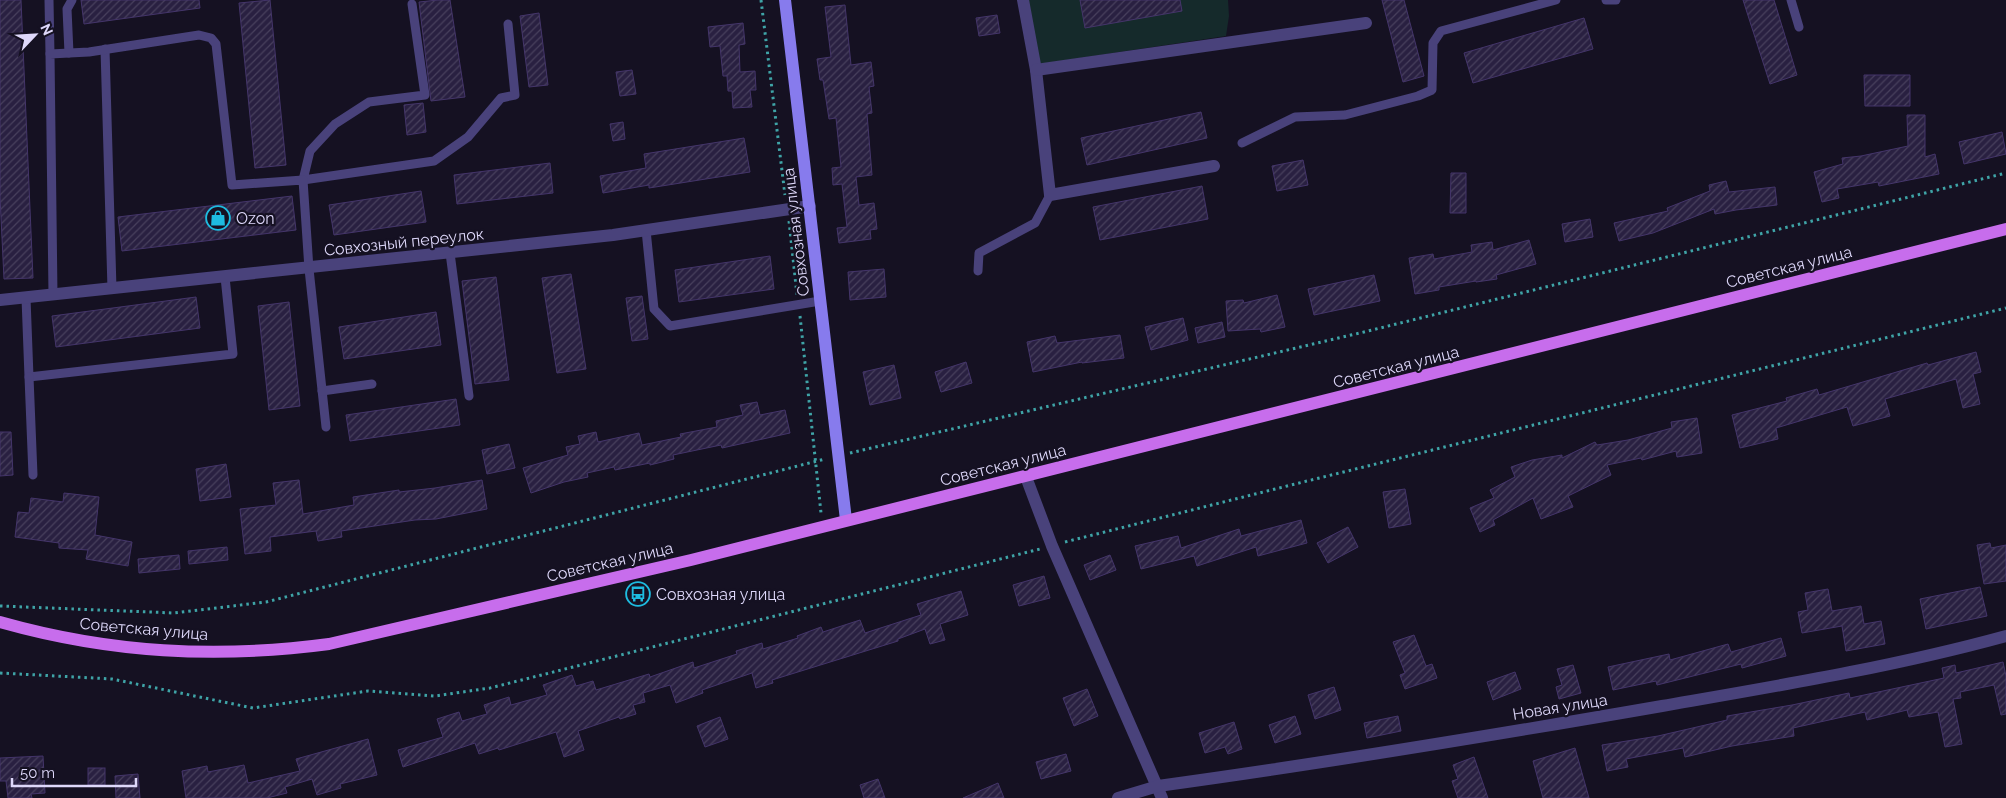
<svg xmlns="http://www.w3.org/2000/svg" width="2006" height="798" font-family="Raleway,sans-serif">
  <style>
    .green { fill: #152a2b }
    .building { fill: url(#building-hatch); stroke: #44356a }
    .lines { fill: none; stroke-linecap: round; stroke-linejoin: round }
    .path { stroke: #3fa4a7; stroke-width: 3; stroke-dasharray: 2.5 4; stroke-linecap: butt }
    .lane { stroke: #49427b; stroke-width: 9 }
    .street { stroke: #49427b; stroke-width: 12 }
    .secondary { stroke: #877bed; stroke-width: 12 }
    .primary { stroke: #c76dec; stroke-width: 12 }
    .labels { text-anchor: middle; dominant-baseline: central; stroke-width: 4.5; stroke-linejoin: round; paint-order: stroke }
    .poi-label { font-size: 16px; fill: #ded8fa; stroke: #151122; text-anchor: start }
    .street-label { font-size: 16px; fill: #ded8fa; stroke: #151122 }
  </style>
  <defs>
    <pattern id="building-hatch" width="6" height="6" patternUnits="userSpaceOnUse" patternTransform="scale(1.25)"><rect width="6" height="6" fill="#292041"/><path d="M-1 1l2-2M0 6l6-6M5 7l2-2" fill="none" stroke="#48405d"/></pattern>
  </defs>
  <rect width="100%" height="100%" fill="#151122"/>
  <polygon class="green" points="1026,0 1228,0 1229,16 1226,36 1040,64"/>
  <g class="building">
    <polygon points="0,0 21,0 33,278 4,279 0,197"/>
    <polygon points="81,0 199,0 200,8 84,24"/>
    <polygon points="270,0 286,165 255,168 239,3"/>
    <polygon points="438,0 450,0 465,97 431,101 419,2"/>
    <polygon points="1080,0 1180,0 1182,11 1085,28"/>
    <polygon points="1382,0 1404,0 1424,76 1403,82"/>
    <polygon points="1743,0 1774,0 1797,75 1770,84"/>
    <polygon points="845,5 851,65 871,62 874,86 869,87 872,113 867,114 872,175 856,177 859,205 874,203 877,229 870,230 871,239 839,243 837,228 847,227 842,184 833,185 832,168 841,167 836,118 829,119 823,80 820,80 817,59 831,57 825,7"/>
    <polygon points="539,13 548,85 529,87 520,16"/>
    <polygon points="997,15 1000,33 979,36 976,18"/>
    <polygon points="1584,18 1593,49 1473,83 1464,53"/>
    <polygon points="743,23 745,44 739,45 740,72 755,71 756,90 750,90 752,107 733,108 732,91 728,91 727,76 723,76 720,46 710,47 708,27"/>
    <polygon points="632,70 636,94 620,96 616,72"/>
    <polygon points="1864,75 1910,75 1910,106 1865,106"/>
    <polygon points="423,103 426,132 407,135 404,105"/>
    <polygon points="1201,112 1207,138 1087,165 1081,138"/>
    <polygon points="1907,115 1925,115 1925,157 1935,154 1939,174 1879,186 1878,182 1837,189 1839,198 1822,202 1814,172 1843,164 1842,158 1861,156 1908,146"/>
    <polygon points="623,122 625,139 613,141 610,124"/>
    <polygon points="2002,132 2006,154 1964,164 1959,142"/>
    <polygon points="744,138 750,172 649,188 649,185 603,193 600,176 646,168 644,154"/>
    <polygon points="1303,160 1308,185 1277,191 1272,166"/>
    <polygon points="550,163 553,193 457,204 454,175"/>
    <polygon points="1451,173 1466,173 1466,213 1450,213"/>
    <polygon points="1726,181 1729,192 1775,187 1777,205 1736,210 1715,214 1714,209 1653,233 1619,241 1614,223 1668,211 1667,208 1710,191 1709,185"/>
    <polygon points="1202,186 1208,219 1100,240 1093,207"/>
    <polygon points="421,191 426,222 334,235 329,205"/>
    <polygon points="292,196 296,230 122,251 118,217"/>
    <polygon points="1590,219 1593,237 1565,242 1562,224"/>
    <polygon points="1529,240 1536,264 1496,275 1497,279 1476,282 1476,281 1439,287 1439,290 1415,294 1409,258 1433,254 1434,259 1472,252 1471,245 1492,242 1493,250"/>
    <polygon points="770,256 774,289 679,302 675,270"/>
    <polygon points="884,269 886,297 850,300 848,272"/>
    <polygon points="571,274 586,369 557,373 542,278"/>
    <polygon points="1374,275 1380,301 1314,315 1308,289"/>
    <polygon points="496,277 509,380 475,384 462,281"/>
    <polygon points="1277,295 1285,327 1261,332 1260,329 1228,331 1226,301 1243,300 1244,303"/>
    <polygon points="642,296 648,339 632,341 626,298"/>
    <polygon points="196,297 200,328 56,347 52,316"/>
    <polygon points="289,302 300,406 269,410 258,306"/>
    <polygon points="436,312 441,345 344,359 339,327"/>
    <polygon points="1183,318 1188,340 1151,350 1145,327"/>
    <polygon points="1222,322 1225,337 1198,343 1195,328"/>
    <polygon points="1120,335 1124,358 1082,363 1082,362 1033,372 1027,342 1055,336 1057,343"/>
    <polygon points="1976,352 1981,372 1973,374 1980,404 1963,408 1956,379 1885,399 1890,416 1853,426 1847,407 1776,428 1778,439 1740,448 1732,415 1787,401 1786,398 1817,389 1819,395 1927,363 1928,365"/>
    <polygon points="966,362 972,383 941,392 935,372"/>
    <polygon points="894,365 901,398 870,405 863,372"/>
    <polygon points="456,399 460,425 350,441 346,415"/>
    <polygon points="757,402 760,415 785,410 790,433 722,448 721,445 673,455 674,459 650,465 650,463 615,470 614,467 587,473 588,477 564,482 531,493 523,468 568,455 566,447 580,444 578,436 596,432 598,442 639,433 642,445 681,437 680,434 717,427 716,421 743,415 740,405"/>
    <polygon points="1697,418 1702,453 1677,457 1676,451 1642,460 1641,458 1607,465 1611,475 1568,496 1573,507 1541,519 1533,498 1493,520 1495,525 1480,532 1470,508 1494,498 1490,490 1515,477 1511,467 1532,460 1562,455 1562,458 1595,442 1597,445 1628,440 1672,428 1671,422"/>
    <polygon points="0,432 11,432 13,475 0,476"/>
    <polygon points="509,444 515,468 487,474 482,450"/>
    <polygon points="226,464 231,497 200,501 196,469"/>
    <polygon points="299,480 303,514 354,505 353,497 399,490 399,492 435,488 482,480 487,509 436,519 415,520 341,531 342,537 318,541 316,531 270,537 271,551 245,554 240,509 276,505 273,483"/>
    <polygon points="1405,489 1411,524 1389,528 1383,492"/>
    <polygon points="64,493 99,497 95,535 132,542 128,566 86,559 88,550 59,548 59,543 15,537 18,512 29,513 31,498 63,502"/>
    <polygon points="1301,520 1307,543 1258,556 1256,547 1197,566 1194,556 1141,569 1135,546 1178,536 1181,548 1239,529 1241,536"/>
    <polygon points="1348,527 1358,547 1328,563 1317,543"/>
    <polygon points="1990,543 1991,548 2006,545 2006,581 1984,584 1977,545"/>
    <polygon points="227,547 228,560 189,564 188,551"/>
    <polygon points="179,555 180,569 139,573 138,559"/>
    <polygon points="1110,555 1116,570 1090,580 1084,565"/>
    <polygon points="1044,576 1050,598 1019,606 1013,585"/>
    <polygon points="1980,587 1987,616 1926,629 1920,599"/>
    <polygon points="1828,589 1832,611 1861,606 1864,624 1881,621 1885,644 1846,651 1842,626 1802,633 1798,612 1808,610 1805,593"/>
    <polygon points="961,591 968,615 940,624 945,640 930,644 925,629 898,639 898,641 772,680 773,683 756,688 752,673 702,690 703,693 676,703 670,685 643,693 645,702 633,705 636,714 620,719 619,717 578,731 584,750 564,757 556,732 499,750 498,748 479,754 475,743 403,767 398,750 443,737 437,719 459,712 462,721 487,714 484,705 509,697 511,705 547,695 543,685 572,675 576,686 593,681 596,690 649,674 650,677 693,662 694,668 737,654 736,651 762,643 763,649 798,638 797,636 821,627 823,632 860,620 865,633 921,615 917,604"/>
    <polygon points="1414,635 1426,666 1432,664 1437,678 1405,689 1400,675 1405,673 1393,642"/>
    <polygon points="1781,638 1786,656 1742,668 1741,664 1657,685 1656,681 1613,690 1608,667 1669,654 1670,660 1728,644 1731,652"/>
    <polygon points="2003,662 2006,676 2006,714 2001,715 1994,685 1960,692 1961,698 1953,699 1962,744 1945,747 1938,712 1909,717 1907,710 1867,720 1865,712 1793,728 1794,736 1732,746 1685,757 1683,748 1626,759 1628,767 1607,771 1602,745 1658,736 1727,720 1727,716 1792,705 1849,693 1850,698 1944,678 1942,668 1955,665 1956,673"/>
    <polygon points="1573,665 1581,693 1559,699 1556,687 1562,685 1557,669"/>
    <polygon points="1515,672 1521,689 1493,700 1487,682"/>
    <polygon points="1334,687 1341,710 1315,719 1308,695"/>
    <polygon points="1087,689 1098,716 1074,726 1063,698"/>
    <polygon points="1295,716 1301,734 1275,743 1269,725"/>
    <polygon points="1398,716 1401,731 1367,738 1364,723"/>
    <polygon points="720,717 728,739 705,747 697,726"/>
    <polygon points="1234,722 1242,749 1228,754 1225,747 1205,753 1199,733"/>
    <polygon points="368,739 377,775 340,784 341,788 317,795 312,779 285,787 287,793 267,798 186,798 182,771 207,766 208,772 244,765 248,783 300,771 296,759"/>
    <polygon points="1575,748 1589,798 1543,798 1533,761"/>
    <polygon points="1066,754 1071,771 1041,779 1036,762"/>
    <polygon points="43,756 45,793 31,794 32,798 8,798 6,781 0,781 0,758"/>
    <polygon points="1474,757 1488,798 1458,798 1452,781 1458,779 1453,765"/>
    <rect x="88" y="768" width="17" height="17"/>
    <polygon points="138,774 140,798 116,798 115,776"/>
    <polygon points="878,779 885,798 864,798 860,785"/>
    <polygon points="998,783 1004,798 963,798"/>
  </g>
  <g class="lines">
    <g class="path">
      <polyline points="761,0 785,195"/>
      <polyline points="789,221 797,295"/>
      <polyline points="800,316 821,513"/>
      <polyline points="850,453 1364,332 2006,173"/>
      <polyline points="1065,542 1287,486 2006,308"/>
      <polyline points="0,606 174,613 266,602 825,459"/>
      <polyline points="0,673 112,679 253,708 368,691 435,696 490,688 1040,549"/>
    </g>
    <g class="lane">
      <polyline points="49,0 50,54"/>
      <polyline points="1606,0 1616,0"/>
      <polyline points="1791,0 1799,27"/>
      <polyline points="412,4 425,95 369,102 335,124 310,151 303,180 434,161 468,137 501,98 515,95 508,24"/>
      <polyline points="105,49 112,289"/>
      <polyline points="69,53 67,9 72,0"/>
      <polyline points="1242,143 1295,117 1345,115 1418,96 1432,90 1433,43 1441,31 1556,0"/>
      <polyline points="646,230 654,309 670,326 820,301"/>
      <polyline points="450,253 469,396"/>
      <polyline points="978,271 979,253 1035,223 1050,195"/>
      <polyline points="53,295 50,54 89,52 199,35 211,38 216,44 232,185 303,180 309,269 326,427"/>
      <polyline points="26,298 29,377 233,354 225,277"/>
      <polyline points="29,377 33,475"/>
      <polyline points="322,391 372,384"/>
    </g>
    <g class="street">
      <polyline points="1023,0 1036,70 1050,195 1214,166"/>
      <polyline points="1036,70 1366,23"/>
      <polyline points="0,300 613,235 810,206"/>
      <polyline points="1026,477 1052,546 1162,798"/>
      <path d="M1118,798l40,-12c168,-23 337,-51 504,-80 115,-20 231,-39 344,-70"/>
    </g>
    <polyline class="secondary" points="785,0 846,520"/>
    <path class="primary" d="M0,622c110,31 216,37 329,22l362,-84 1315,-331"/>
  </g>
  <defs>
    <g id="shop-ring" transform="scale(1.25)"><circle r="9.5" fill="#151122" stroke="#1ebce0" stroke-width="1.5"/><path d="M-5-2.5h2.3a2.7 3.5 0 0 1 5.4 0H5L5.5 6h-11ZM-1.5-2.5h3a1.5 2.3 0 0 0-3 0Z" fill="#1ebce0"/></g>
    <g id="bus-ring" transform="scale(1.25)"><circle r="9.5" fill="#151122" stroke="#1ebce0" stroke-width="1.5"/><path d="M-5-6H5V4H4V6H2V4H-2V6H-4V4H-5ZM-3.5-4V0h7V-4ZM-3.5 1.2v1.5H-2V1.2ZM2 1.2v1.5H3.5V1.2Z" fill="#1ebce0"/></g>
  </defs>
  <g fill-rule="evenodd">
    <use href="#shop-ring" x="218" y="218"/>
    <use href="#bus-ring" x="638" y="594"/>
  </g>
  <g class="labels">
    <g class="poi-label">
      <text x="236" y="218">Ozon</text>
      <text x="656" y="594">Совхозная улица</text>
    </g>
    <g class="street-label">
      <text transform="translate(796 232) rotate(-97)">Совхозная улица</text>
      <text transform="translate(404 242) rotate(-6)">Совхозный переулок</text>
      <text transform="translate(1789 267) rotate(-14)">Советская улица</text>
      <text transform="translate(1396 367) rotate(-14)">Советская улица</text>
      <text transform="translate(1003 465) rotate(-14)">Советская улица</text>
      <text transform="translate(610 562) rotate(-13)">Советская улица</text>
      <text transform="translate(144 629) rotate(5)">Советская улица</text>
      <text transform="translate(1560 707) rotate(-9)">Новая улица</text>
    </g>
  </g>
  <g transform="translate(35 35) rotate(65)" stroke="#151122" stroke-width="4" paint-order="stroke">
  <path d="M0-4L9 19L0 12L-9 19Z" fill="#ded8fa"/>
  <text y="-8" font-size="14" font-weight="bold" text-anchor="middle" fill="#ded8fa">N</text>
  </g>
  <path d="M12 778v8h124v-8" fill="none" stroke="#ded8fa" stroke-width="2.5"/>
  <text x="20" y="778" font-size="15" fill="#ded8fa" stroke="#151122" stroke-width="4" paint-order="stroke">50 m</text>
</svg>
